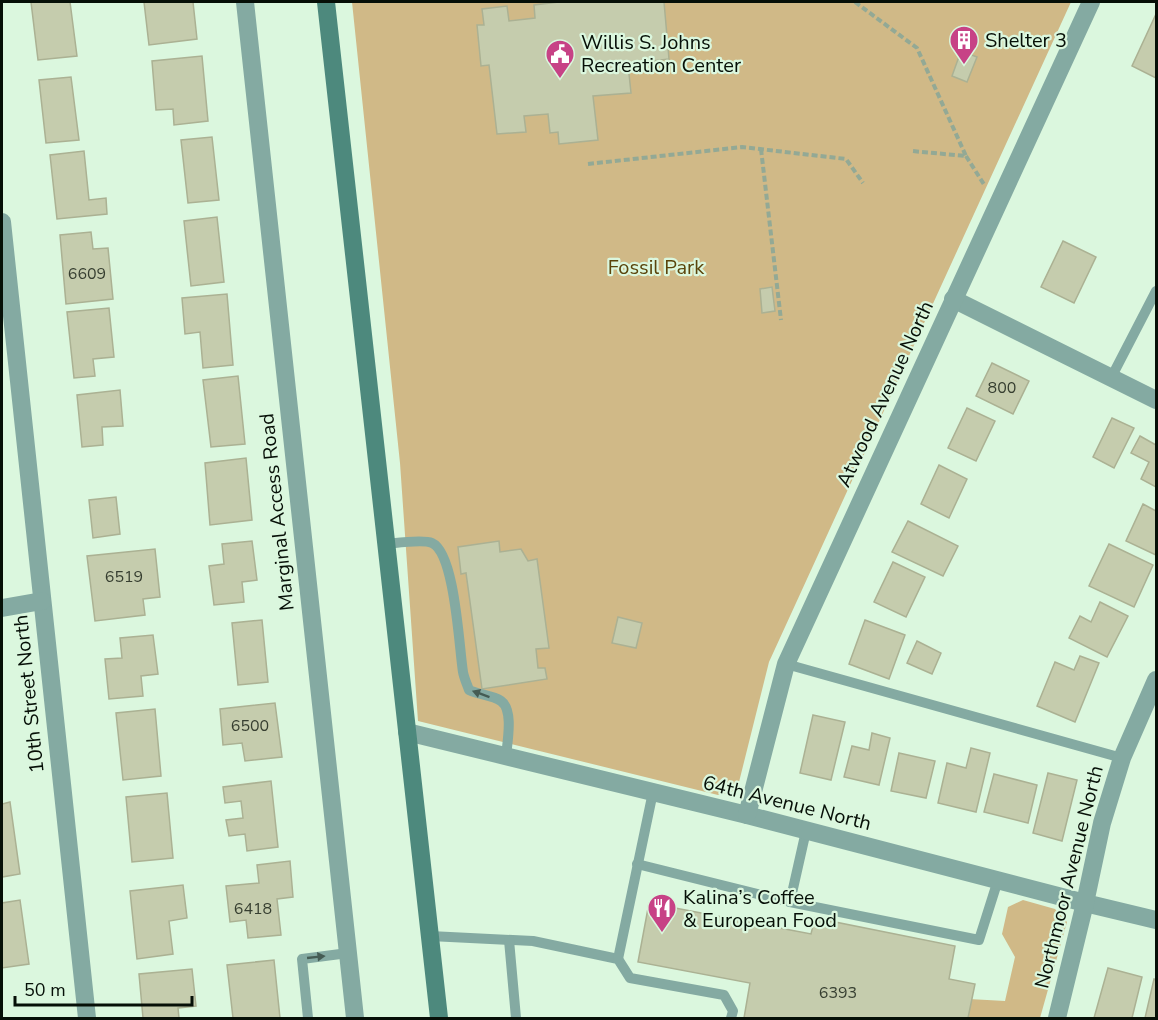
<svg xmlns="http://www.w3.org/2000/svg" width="1158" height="1020" font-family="'Nunito Sans',sans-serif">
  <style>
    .green { fill: #d0b987 }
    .building { fill: #c5ccad; stroke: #abb193; stroke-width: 1.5 }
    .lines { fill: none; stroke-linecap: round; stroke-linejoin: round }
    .path { stroke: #93a995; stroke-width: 4; stroke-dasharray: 6 3; stroke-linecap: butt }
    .service { stroke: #84aaa2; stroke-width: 10 }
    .minor { stroke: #84aaa2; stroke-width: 18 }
    .secondary { stroke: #4d897d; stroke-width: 18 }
    .oneway { fill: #455c54 }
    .labels { text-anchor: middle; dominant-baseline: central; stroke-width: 4.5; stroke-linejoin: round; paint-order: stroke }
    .number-label { font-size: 16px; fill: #363e30 }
    .poi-label { font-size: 20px; fill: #060f07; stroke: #dbf7de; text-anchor: start }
    .park-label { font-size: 20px; fill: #5a440b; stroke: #dbf7de }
    .street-label { font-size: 20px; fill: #060f07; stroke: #dbf7de }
  </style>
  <rect width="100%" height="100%" fill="#dbf7de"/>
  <g class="green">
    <polygon points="352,2 1071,2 769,662 739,782 732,792 718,795 418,721 400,463"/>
    <polygon points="1023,900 1055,909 1067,922 1040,1018 966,1018 969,999 1005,1001 1015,957 1002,934 1008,907"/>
  </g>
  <g class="building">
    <polygon points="31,2 70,2 77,56 38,60"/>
    <polygon points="144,2 193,2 197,39 149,45"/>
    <polygon points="559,2 664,2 669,59 628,64 631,93 593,96 598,140 559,144 558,132 550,133 548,114 524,116 526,132 497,134 489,65 481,66 477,25 484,25 482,9 507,6 509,21 535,18 534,5"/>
    <polygon points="1156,14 1156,78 1132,66"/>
    <polygon points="961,51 977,57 967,82 952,76"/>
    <polygon points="202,56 208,121 174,125 173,109 156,110 152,61"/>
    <polygon points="71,77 79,140 46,143 39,80"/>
    <polygon points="212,137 219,200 188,203 181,140"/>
    <polygon points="84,151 89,200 106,198 107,214 57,219 50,155"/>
    <polygon points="217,217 224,282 191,286 184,221"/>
    <polygon points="91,232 93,249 108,248 113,299 66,304 60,235"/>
    <polygon points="1063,241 1096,257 1074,303 1041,287"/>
    <polygon points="772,287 775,311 762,313 760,289"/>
    <polygon points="227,294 233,365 203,368 200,332 185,334 182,298"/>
    <polygon points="109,308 114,357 93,359 95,376 74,378 67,312"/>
    <polygon points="992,363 1029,381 1013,414 976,396"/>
    <polygon points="238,376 245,444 211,447 203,380"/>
    <polygon points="120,390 123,426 102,427 103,445 82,447 77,395"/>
    <polygon points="967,408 995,421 976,461 948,448"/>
    <polygon points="1112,418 1134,428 1114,468 1093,457"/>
    <polygon points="1140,436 1156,445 1156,487 1141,479 1149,462 1131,453"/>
    <polygon points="246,458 252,520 210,525 205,463"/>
    <polygon points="939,465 967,479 949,518 921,504"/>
    <polygon points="116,497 120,534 93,538 89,500"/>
    <polygon points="1143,504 1156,511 1156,555 1126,541"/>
    <polygon points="908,521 958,546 943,576 892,552"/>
    <polygon points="252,541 257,580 242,582 244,602 214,605 209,566 224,564 222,544"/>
    <polygon points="499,541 500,552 521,549 528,561 537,559 549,648 536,649 538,668 545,668 547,679 482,689 466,573 461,574 458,547"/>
    <polygon points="1109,544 1153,565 1134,607 1089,586"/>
    <polygon points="155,549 160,597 143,599 145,615 95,621 87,556"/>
    <polygon points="893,562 925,577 906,617 874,602"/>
    <polygon points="1100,602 1128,616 1107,657 1069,638 1080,616 1091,622"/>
    <polygon points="618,617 642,623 636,648 612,643"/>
    <polygon points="262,620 268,682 238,685 232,623"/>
    <polygon points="865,620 905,635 889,679 849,664"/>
    <polygon points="153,635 158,674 141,676 143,696 109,699 105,659 122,658 120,638"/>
    <polygon points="917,641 941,653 932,674 907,663"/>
    <polygon points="1080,656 1099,663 1075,722 1037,706 1055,662 1074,670"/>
    <polygon points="275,703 282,757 245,761 242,743 223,745 220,709"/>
    <polygon points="155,709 161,776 123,780 116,713"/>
    <polygon points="813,715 845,722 831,780 800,773"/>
    <polygon points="872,733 890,738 879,785 844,777 852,746 869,750"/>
    <polygon points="971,748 990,753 976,812 938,803 947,763 966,768"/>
    <polygon points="899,753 935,761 926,798 891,791"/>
    <polygon points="1048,773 1077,780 1062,841 1033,833"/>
    <polygon points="994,774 1037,785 1028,823 984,812"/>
    <polygon points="271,781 278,847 247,851 245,834 229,836 226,820 243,818 241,801 225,803 223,787"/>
    <polygon points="167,793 173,858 132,862 126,797"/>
    <polygon points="10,802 20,874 2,877 2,804"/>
    <polygon points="290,861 293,897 277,899 281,935 248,938 246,920 230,922 226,886 259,883 257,865"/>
    <polygon points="183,885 187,918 169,921 173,954 137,959 130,891"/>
    <polygon points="20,900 29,964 2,968 2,903"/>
    <polygon points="649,903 811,934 815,918 955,946 949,979 975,984 968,1018 744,1018 750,983 638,962"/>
    <polygon points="274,960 280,1018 233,1018 227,965"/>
    <polygon points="1108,968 1142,977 1132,1018 1094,1018"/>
    <polygon points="192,969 196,1006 178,1008 179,1018 143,1018 139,974"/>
    <polygon points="1154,979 1156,980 1156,1018 1145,1018"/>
  </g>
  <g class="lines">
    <g class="path">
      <polyline points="855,2 917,48 966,156 912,151"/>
      <polyline points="761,149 781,320"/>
      <polyline points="966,156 985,186"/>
      <polyline points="588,164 742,147 846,159 863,183"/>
    </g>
    <g class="service">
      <polyline points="1111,378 1156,291"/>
      <path d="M386,544c11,-1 37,-5 46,-1 23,10 27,104 31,129 1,6 4,12 6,18 10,5 23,5 32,11 13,9 6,42 5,56"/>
      <polyline points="786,664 1122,758"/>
      <polyline points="806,831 790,902 979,940 998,880"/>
      <polyline points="637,864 790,902"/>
      <polyline points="430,936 533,941 618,959 630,978 724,995 733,1011 731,1018"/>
      <polyline points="509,940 516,1018"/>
      <polyline points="618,959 653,792"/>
      <polyline points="308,1018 302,959 348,953"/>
    </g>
    <g class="minor">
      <polyline points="245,2 355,1018"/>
      <polyline points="2,222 87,1018"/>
      <polyline points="953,299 1156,400"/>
      <polyline points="2,608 42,601"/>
      <polyline points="407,732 747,815 1085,903 1156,920"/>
      <polyline points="747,815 786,664 1091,2"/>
      <polyline points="1057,1018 1085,903 1102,823 1122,758 1156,680"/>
    </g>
    <polyline class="secondary" points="326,2 439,1018"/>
  </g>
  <defs><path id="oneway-solid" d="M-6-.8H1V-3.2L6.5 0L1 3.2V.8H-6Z" transform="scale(1.5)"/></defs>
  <g class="oneway">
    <use href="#oneway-solid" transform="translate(481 694) rotate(-160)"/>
    <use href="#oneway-solid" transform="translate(316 957) rotate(-6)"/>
  </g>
  <defs>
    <g id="building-pin" transform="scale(1.5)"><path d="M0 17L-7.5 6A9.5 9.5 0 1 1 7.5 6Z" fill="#c74286" stroke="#dbf7de"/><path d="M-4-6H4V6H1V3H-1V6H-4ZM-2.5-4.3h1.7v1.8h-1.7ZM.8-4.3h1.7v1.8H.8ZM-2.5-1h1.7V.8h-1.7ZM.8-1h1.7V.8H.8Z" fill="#fff"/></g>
    <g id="civic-pin" transform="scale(1.5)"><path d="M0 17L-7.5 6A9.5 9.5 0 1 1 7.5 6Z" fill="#c74286" stroke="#dbf7de"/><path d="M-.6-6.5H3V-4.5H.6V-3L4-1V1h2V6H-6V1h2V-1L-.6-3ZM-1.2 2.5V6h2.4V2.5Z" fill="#fff"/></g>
    <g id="restaurant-pin" transform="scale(1.5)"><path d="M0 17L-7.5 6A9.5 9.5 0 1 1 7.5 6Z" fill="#c74286" stroke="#dbf7de"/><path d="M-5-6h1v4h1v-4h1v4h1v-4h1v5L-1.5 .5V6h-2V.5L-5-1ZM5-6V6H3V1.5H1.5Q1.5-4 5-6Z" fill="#fff"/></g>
  </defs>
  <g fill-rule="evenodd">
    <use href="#building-pin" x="964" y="40"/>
    <use href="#civic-pin" x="560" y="54"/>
    <use href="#restaurant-pin" x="662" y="908"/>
  </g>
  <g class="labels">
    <g class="number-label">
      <text x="87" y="274">6609</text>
      <text x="1002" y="388">800</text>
      <text x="124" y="577">6519</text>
      <text x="250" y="726">6500</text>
      <text x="253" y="909">6418</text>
      <text x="838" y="993">6393</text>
    </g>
    <g class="poi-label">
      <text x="985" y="40">Shelter 3</text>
      <text x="581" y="42">Willis S. Johns<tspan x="581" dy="23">Recreation Center</tspan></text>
      <text x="683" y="897">Kalina’s Coffee<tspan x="683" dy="23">&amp; European Food</tspan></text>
    </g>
    <g class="park-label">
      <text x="656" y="267">Fossil Park</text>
    </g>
    <g class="street-label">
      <text transform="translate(885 394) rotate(-65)">Atwood Avenue North</text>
      <text transform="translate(277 512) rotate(-96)">Marginal Access Road</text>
      <text transform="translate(29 694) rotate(-96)">10th Street North</text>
      <text transform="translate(787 803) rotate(14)">64th Avenue North</text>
      <text transform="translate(1069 877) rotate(-76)">Northmoor Avenue North</text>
    </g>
  </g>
  <rect width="1158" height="1020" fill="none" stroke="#060f07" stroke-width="6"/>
  <path d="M15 996v9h177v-9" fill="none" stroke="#060f07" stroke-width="3"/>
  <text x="24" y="996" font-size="18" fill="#060f07" stroke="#dbf7de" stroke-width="4.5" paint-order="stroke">50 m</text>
</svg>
